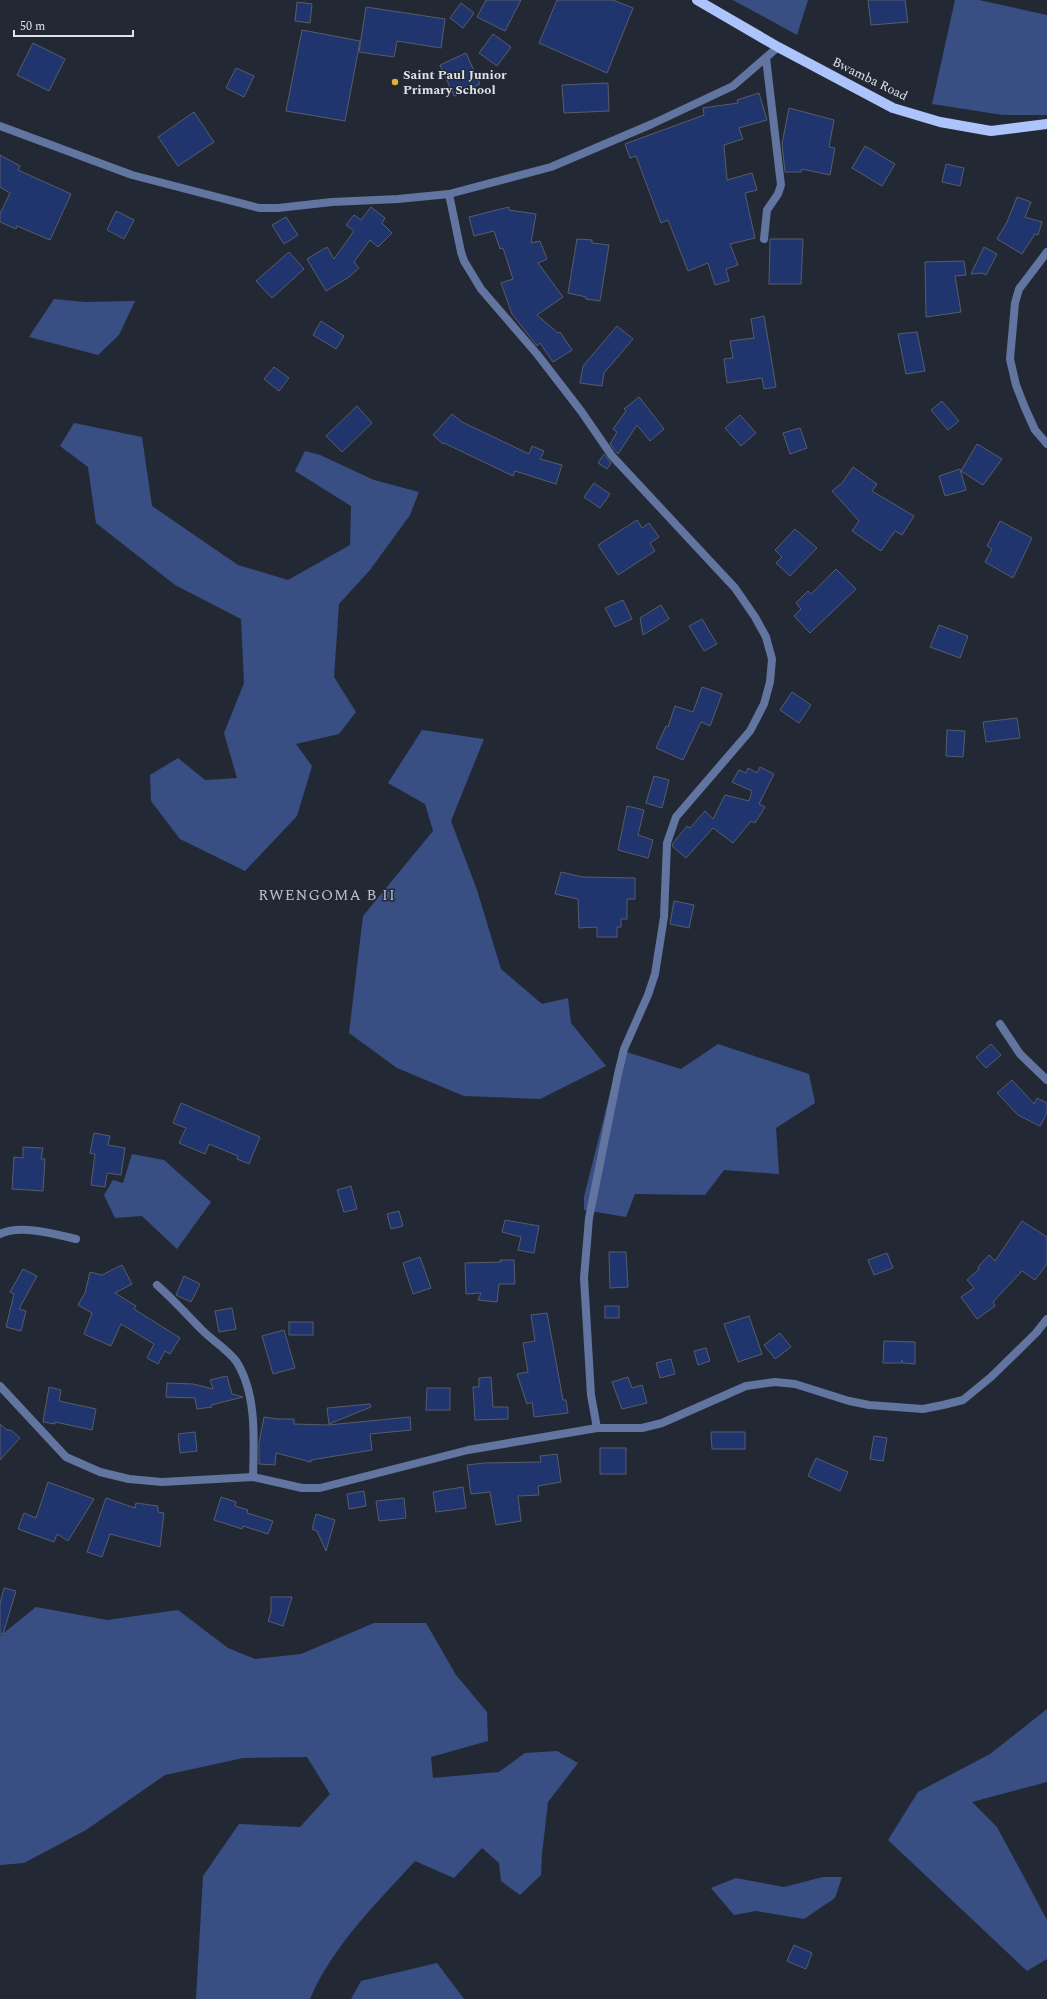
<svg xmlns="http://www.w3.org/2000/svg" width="1047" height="1999" font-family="Spectral,serif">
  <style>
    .green { fill: #394f84 }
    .building { fill: #20356d; stroke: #565c6a }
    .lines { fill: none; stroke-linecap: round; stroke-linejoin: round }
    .street { stroke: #6275a1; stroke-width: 8 }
    .primary { stroke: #acc4fb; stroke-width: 10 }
    .poi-dot { fill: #e0b034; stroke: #232934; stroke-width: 1.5 }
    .labels { text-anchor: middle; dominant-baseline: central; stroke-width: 3; stroke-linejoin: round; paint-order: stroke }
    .poi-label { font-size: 13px; font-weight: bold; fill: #dfe2ea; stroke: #232934; text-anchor: start }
    .street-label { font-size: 13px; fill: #dfe2ea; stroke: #232934 }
    .quarter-label { font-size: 15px; letter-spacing: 1px; fill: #b8c0cf; stroke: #232934 }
  </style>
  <rect width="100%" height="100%" fill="#232934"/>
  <g class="green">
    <polygon points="733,0 808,0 797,35"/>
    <polygon points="955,0 979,0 1047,15 1047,115 1003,115 932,104"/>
    <polygon points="54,299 85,302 135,301 119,335 98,355 29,337"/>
    <polygon points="74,423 142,437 152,506 238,565 288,580 350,545 351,506 295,471 305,451 320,455 374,480 419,492 410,515 370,570 339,604 334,677 356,712 339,734 296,744 312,766 297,816 245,871 180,839 151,801 150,775 178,758 205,780 237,778 224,733 244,683 241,619 175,585 96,523 88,467 60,446"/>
    <polygon points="422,730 484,739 451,821 477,890 501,969 542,1004 568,998 571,1023 606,1066 540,1099 464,1096 397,1068 349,1033 363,916 433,831 425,804 388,783"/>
    <polygon points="718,1044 809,1074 815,1103 776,1128 779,1174 724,1170 705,1195 635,1194 626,1217 584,1210 584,1197 616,1069 623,1051 681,1069"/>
    <polygon points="132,1154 164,1160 211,1202 177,1249 142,1216 115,1218 104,1195 113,1180 123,1183"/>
    <path d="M36,1607l71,13 71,-10 50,38 27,11 46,-5 73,-31h52l30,52 31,37 1,29 -57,16 2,21 66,-6 26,-19 32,-2 21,12 -30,39 -6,52 -1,21 -21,20 -19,-14 -2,-18 -17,-15 -28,30 -39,-17c-39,43 -82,84 -105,138h-114l7,-123 36,-52 61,3 30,-33 -23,-37 -64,1 -78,17 -79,55 -62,33 -24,2v-229z"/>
    <polygon points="1047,1709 1047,1782 972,1802 997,1827 1047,1920 1047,1959 1027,1971 888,1840 918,1792 990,1754"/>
    <polygon points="823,1877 842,1877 835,1898 804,1919 756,1911 734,1915 711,1888 736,1878 784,1887"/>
    <polygon points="437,1963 464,1999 351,1999 361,1981"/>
  </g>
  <g class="building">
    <polygon points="486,0 521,0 505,31 477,17"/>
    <polygon points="557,0 613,0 633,8 607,73 539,43"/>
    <polygon points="868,0 905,0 908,22 871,25"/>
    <polygon points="297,2 312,4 310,23 295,21"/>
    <polygon points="461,3 474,13 463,28 450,18"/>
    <polygon points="366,7 445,19 441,48 397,41 394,57 359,52"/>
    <polygon points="302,30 360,41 345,121 286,111"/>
    <polygon points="493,34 511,47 497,66 479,53"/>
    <polygon points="33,43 65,59 49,91 17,75"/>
    <polygon points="466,53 480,84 454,96 440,65"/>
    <polygon points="236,68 254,76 244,97 226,88"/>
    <polygon points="608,83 609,111 564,113 562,85"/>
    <polygon points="759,93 767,120 739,128 743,139 724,145 727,180 752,173 757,190 745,193 755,238 730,244 738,265 726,269 729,281 715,285 708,263 688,271 668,220 661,223 636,156 630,158 625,144 704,115 703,108 738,103 737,100"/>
    <polygon points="789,108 834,120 829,147 835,148 830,175 802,169 801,172 785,172 782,144"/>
    <polygon points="194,112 214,142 178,166 158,137"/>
    <polygon points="865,146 895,164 882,186 852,168"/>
    <polygon points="0,155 20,166 18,170 71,194 50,240 17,226 16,229 0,222 0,214 10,193 0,187"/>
    <polygon points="946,164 964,168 960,186 942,182"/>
    <polygon points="1017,197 1031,202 1025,217 1042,222 1038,235 1035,234 1022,254 997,239 1007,222"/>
    <polygon points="371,207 385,218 382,223 392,233 378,247 370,240 354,262 359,268 349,277 326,291 307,259 327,247 334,259 354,231 346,225 354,215 361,220"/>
    <polygon points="509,207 509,210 536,214 531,243 540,241 547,259 538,263 563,297 537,315 558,333 560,332 572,350 553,362 540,343 537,346 512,314 501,283 513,279 503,248 500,249 494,231 474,236 469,217"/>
    <polygon points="116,211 134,220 124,239 107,230"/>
    <polygon points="286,217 298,235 284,244 272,225"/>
    <polygon points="577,239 592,240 592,243 609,245 600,301 586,299 586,297 568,293"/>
    <polygon points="770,239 803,239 801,284 769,284"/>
    <polygon points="984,247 997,254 986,275 982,273 971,274"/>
    <polygon points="289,252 304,269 272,298 256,281"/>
    <polygon points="964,261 966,275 955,276 961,312 926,317 925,262"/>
    <polygon points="764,316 776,387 764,389 762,378 727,383 724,359 733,358 730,341 754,338 751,319"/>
    <polygon points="321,321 344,336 336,349 313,335"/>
    <polygon points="617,326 633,339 604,373 602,386 580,383 583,366"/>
    <polygon points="917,332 925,371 906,374 898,334"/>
    <polygon points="274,367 289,378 279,391 264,379"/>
    <polygon points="639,397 664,429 650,441 637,425 618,454 610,444 617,432 613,429 626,411 624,409"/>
    <polygon points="942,401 959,421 948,430 931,410"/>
    <polygon points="357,406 372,423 342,452 326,436"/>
    <polygon points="452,414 462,422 529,454 532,446 544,451 540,459 562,465 556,484 515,471 513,476 444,443 443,444 433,435"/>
    <polygon points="740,415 756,433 741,446 725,428"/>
    <polygon points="800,428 807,448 790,454 783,433"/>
    <polygon points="977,444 1002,459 983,485 961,471"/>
    <polygon points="604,454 611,463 607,469 598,463"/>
    <polygon points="853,467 877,484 872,491 914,516 902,535 895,531 881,551 852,531 859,521 832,491 842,483"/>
    <polygon points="960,469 966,490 945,496 939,476"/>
    <polygon points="594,483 610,494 600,508 584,497"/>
    <polygon points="637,520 642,528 649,523 659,537 650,543 655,551 618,575 598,545"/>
    <polygon points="1000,521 1032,538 1013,578 985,562 992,549 987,546"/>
    <polygon points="795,529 817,548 790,576 776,563 782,557 775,550"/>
    <polygon points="836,569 856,589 810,633 794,616 801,609 796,603 808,591 811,594"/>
    <polygon points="623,600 632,619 615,627 605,608"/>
    <polygon points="661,605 669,619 643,635 640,618"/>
    <polygon points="702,619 717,644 704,651 689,626"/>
    <polygon points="939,625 968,636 960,658 930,647"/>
    <polygon points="702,687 722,694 710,726 701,722 683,760 656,748 666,726 668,727 675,706 693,712"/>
    <polygon points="792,692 811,705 799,723 780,710"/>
    <polygon points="1017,718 1020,738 986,742 983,722"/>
    <polygon points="947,730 965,731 963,757 946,756"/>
    <polygon points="760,767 774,774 759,804 765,807 755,823 751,821 733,843 713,828 686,858 672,846 673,843 687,826 690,828 705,811 713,819 725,795 749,801 752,791 732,782 739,770 746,773 748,768 757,773"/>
    <polygon points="654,776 669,780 662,808 646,803"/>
    <polygon points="627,806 644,810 638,835 653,840 648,858 618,850"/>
    <polygon points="561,872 582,877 635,878 635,899 627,899 627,919 621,919 621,927 617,927 617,937 597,937 597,927 579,928 578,899 555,894"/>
    <polygon points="674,901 694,905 689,928 670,924"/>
    <polygon points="991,1044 1001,1055 986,1068 976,1057"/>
    <polygon points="1012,1080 1034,1104 1037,1098 1047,1103 1047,1113 1040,1126 1018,1115 997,1093"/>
    <polygon points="181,1103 260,1137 249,1164 237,1159 238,1156 209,1144 205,1154 179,1143 186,1128 173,1123"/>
    <polygon points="94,1133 110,1136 108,1145 125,1148 121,1175 107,1173 105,1187 91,1185 95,1154 90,1153"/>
    <polygon points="23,1147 43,1148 41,1159 45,1159 43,1191 12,1189 14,1157 23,1158"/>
    <polygon points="351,1186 357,1209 344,1212 337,1190"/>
    <polygon points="399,1211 403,1226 391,1229 387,1214"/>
    <polygon points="505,1220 539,1226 534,1253 518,1250 521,1237 502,1232"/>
    <polygon points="1022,1221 1047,1237 1047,1264 1035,1280 1022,1271 993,1302 995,1306 977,1319 961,1297 974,1288 967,1280 979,1269 978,1267 989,1255 995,1261"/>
    <polygon points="609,1252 626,1252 628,1287 610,1288"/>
    <polygon points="887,1253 893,1268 874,1275 868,1260"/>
    <polygon points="420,1257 431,1288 413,1294 403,1263"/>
    <polygon points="500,1260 514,1260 515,1284 499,1284 497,1302 478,1300 481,1293 466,1294 465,1263 501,1262"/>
    <polygon points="122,1265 132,1284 115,1293 136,1306 134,1309 180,1338 170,1354 165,1351 158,1364 147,1358 154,1344 121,1324 111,1346 84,1334 92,1313 78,1305 85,1293 90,1272 102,1275"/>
    <polygon points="23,1269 37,1276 19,1309 26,1311 21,1331 6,1327 14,1294 10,1292"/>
    <polygon points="184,1276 200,1284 191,1302 176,1295"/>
    <rect x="605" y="1306" width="14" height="12"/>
    <polygon points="232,1308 236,1329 219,1332 215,1311"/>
    <polygon points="547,1313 563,1400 566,1400 568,1413 534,1417 532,1402 527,1404 517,1374 528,1372 523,1343 535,1341 531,1315"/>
    <polygon points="749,1316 762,1354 738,1362 724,1324"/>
    <rect x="289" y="1322" width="24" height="13"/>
    <polygon points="284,1330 295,1368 273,1374 262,1336"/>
    <polygon points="780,1333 791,1347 775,1359 764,1345"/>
    <polygon points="884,1341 915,1342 915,1364 902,1363 902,1360 901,1363 883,1363"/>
    <polygon points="706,1348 710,1361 698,1365 694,1351"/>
    <polygon points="671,1359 675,1374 660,1378 656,1363"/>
    <polygon points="227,1376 232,1394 243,1397 211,1405 212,1407 197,1409 195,1398 166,1397 167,1383 193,1384 213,1389 210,1380"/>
    <polygon points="491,1377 493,1407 508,1407 508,1419 475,1420 473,1387 479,1387 479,1378"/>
    <polygon points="628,1377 632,1388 642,1385 647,1403 622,1409 612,1382"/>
    <polygon points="49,1387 61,1390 59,1401 96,1409 92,1430 55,1422 55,1424 43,1422"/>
    <polygon points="427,1388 450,1388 450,1410 426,1410"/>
    <polygon points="370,1404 371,1407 329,1424 327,1408"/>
    <polygon points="264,1417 277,1419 294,1419 294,1424 328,1425 410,1417 411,1430 370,1434 372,1450 311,1460 311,1462 276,1453 275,1465 259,1464 259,1443"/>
    <polygon points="0,1424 7,1430 11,1430 20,1438 0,1460"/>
    <polygon points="195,1432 197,1451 180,1453 178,1434"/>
    <polygon points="711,1432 745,1432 745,1449 712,1449"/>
    <polygon points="874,1436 887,1438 883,1461 870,1459"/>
    <rect x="600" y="1448" width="26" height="26"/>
    <polygon points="557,1454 561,1482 538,1486 539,1495 518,1496 521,1521 496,1525 490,1492 471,1494 467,1465 484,1463 541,1462 540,1456"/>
    <polygon points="816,1458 848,1472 840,1491 808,1476"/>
    <polygon points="48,1482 94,1499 68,1541 57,1534 54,1542 18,1529 24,1513 36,1518"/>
    <polygon points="463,1487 466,1508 436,1512 433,1492"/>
    <polygon points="364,1491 366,1506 349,1509 347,1494"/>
    <polygon points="221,1497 236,1502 235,1506 248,1510 247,1513 273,1521 268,1534 243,1526 242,1529 214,1520"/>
    <polygon points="106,1498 135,1508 136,1503 158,1506 158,1512 164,1513 160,1547 110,1534 102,1557 87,1552"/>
    <polygon points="404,1498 406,1518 379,1521 376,1501"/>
    <polygon points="316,1514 335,1520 326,1551 317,1531 312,1529"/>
    <polygon points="4,1588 16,1591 3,1634 0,1634 0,1603"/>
    <polygon points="271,1597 292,1597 283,1626 268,1621 271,1612"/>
    <polygon points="794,1945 812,1953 806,1969 787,1961"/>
  </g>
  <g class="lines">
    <g class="street">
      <polyline points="0,126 132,175 259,208 278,208 332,202 398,199 449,194 551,167 652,124 733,86 778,47"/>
      <polyline points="449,194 461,252 464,261 481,289 537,354 581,411 612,456 735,588 755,617 766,637 772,659 770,682 764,704 750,731 676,817 667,843 664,917 655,974 648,995 624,1049 618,1074 589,1218 584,1278 591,1395 597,1428"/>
      <polyline points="764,239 767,210 778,194 781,185 766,58"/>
      <polyline points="1047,252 1019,289 1015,303 1010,359 1016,385 1025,408 1035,430 1047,444"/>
      <polyline points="1000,1024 1020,1054 1047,1080"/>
      <path d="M0,1234c19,-10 55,0 76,5"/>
      <path d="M157,1285c16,14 30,30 45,45 11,11 25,19 34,31 21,32 18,79 17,116"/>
      <polyline points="0,1386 66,1457 100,1472 129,1479 162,1482 253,1477 302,1488 320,1488 468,1450 597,1428 642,1428 662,1423 746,1386 775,1382 795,1384 849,1401 869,1405 923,1409 943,1405 963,1400 991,1377 1036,1333 1047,1319"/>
    </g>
    <polyline class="primary" points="697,0 778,47 893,108 940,122 991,131 1047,124"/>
  </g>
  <circle class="poi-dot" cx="395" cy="82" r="4"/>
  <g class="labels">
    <g class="poi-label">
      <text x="403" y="75">Saint Paul Junior<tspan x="403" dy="15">Primary School</tspan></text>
    </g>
    <g class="street-label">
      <text transform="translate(870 79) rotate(26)">Bwamba Road</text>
    </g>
    <g class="quarter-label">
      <text x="327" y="895">RWENGOMA B II</text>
    </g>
  </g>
  <path d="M14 30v6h119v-6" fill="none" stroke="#dfe2ea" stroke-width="2"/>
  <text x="20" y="30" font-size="12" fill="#dfe2ea" stroke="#232934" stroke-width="3" paint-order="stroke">50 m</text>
</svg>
